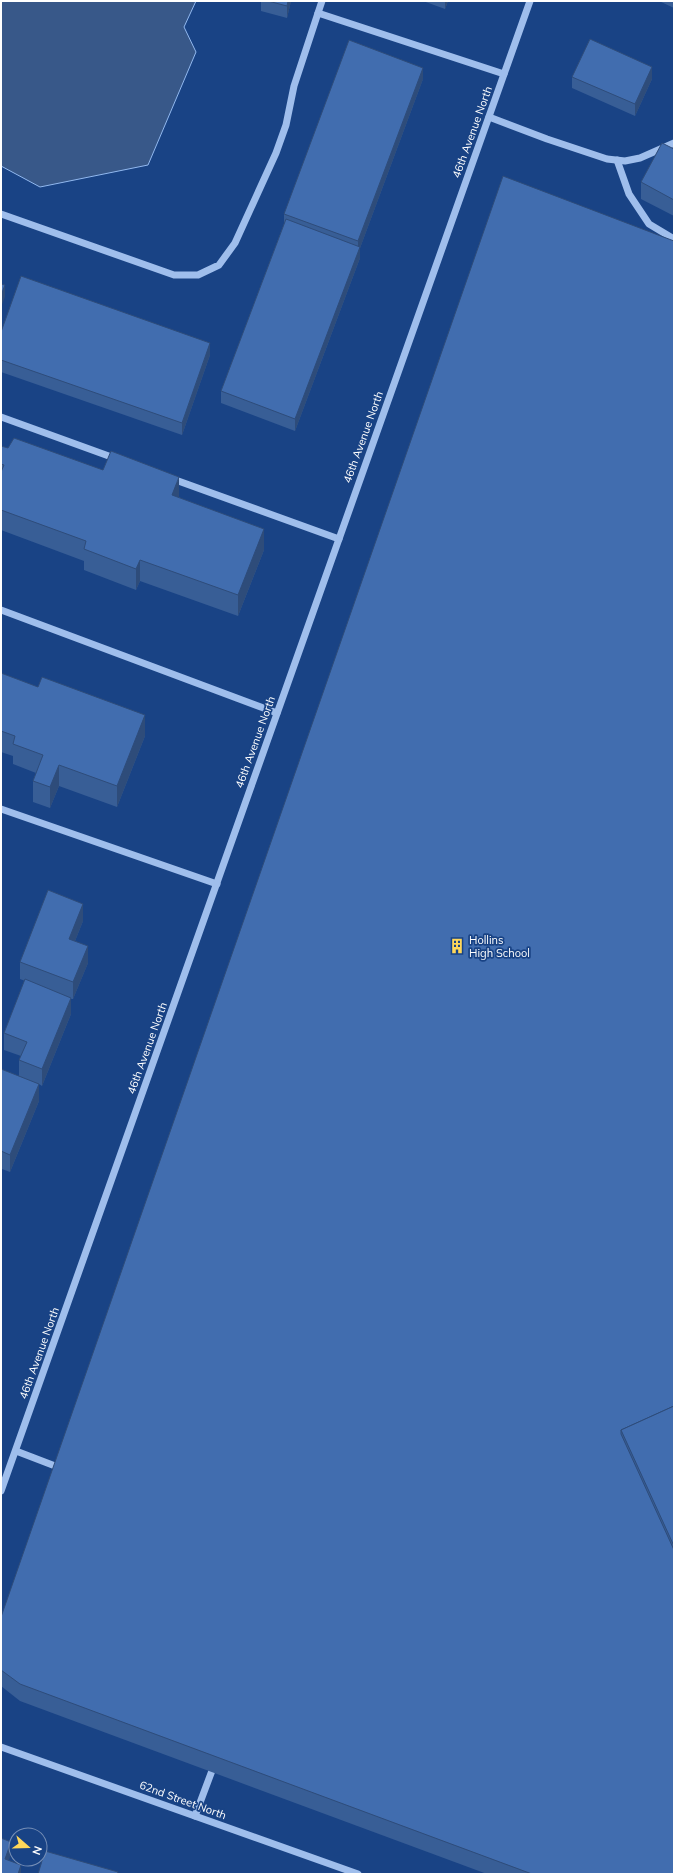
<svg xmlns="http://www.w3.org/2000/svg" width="675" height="1875" font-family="Mulish,sans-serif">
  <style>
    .water { fill: #385889; stroke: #91b8ef }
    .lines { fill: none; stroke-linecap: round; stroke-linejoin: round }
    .minor { stroke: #9fbeec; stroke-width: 7 }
    .wall { fill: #385e96 }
    .shaded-wall { fill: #2e4c7a }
    .building { fill: #416daf; stroke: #2e4c7a }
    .labels { text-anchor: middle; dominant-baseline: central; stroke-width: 3.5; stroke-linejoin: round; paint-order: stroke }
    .street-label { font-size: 11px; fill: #fff; stroke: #194385 }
    .poi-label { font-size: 11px; fill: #fff; stroke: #194385; text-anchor: start }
  </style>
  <rect width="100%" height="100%" fill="#194385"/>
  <polygon class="water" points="1,1 196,1 184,27 196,52 148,165 40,187 1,166"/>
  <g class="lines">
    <g class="minor">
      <polyline points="318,13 322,1"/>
      <polyline points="489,117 547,139 607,159 625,161 640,158 674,143"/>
      <polyline points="617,160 629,194 649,224 674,239"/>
      <polyline points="1,214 174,275 198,275 219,265 235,243 276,153 286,125 294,86 318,13 504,74"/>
      <polyline points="1,417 117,459"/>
      <polyline points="170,478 339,539"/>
      <polyline points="1,610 277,713"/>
      <polyline points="1,809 217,884"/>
      <polyline points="16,1451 63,1469"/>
      <polyline points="1,1491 530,1"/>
      <polyline points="1,1747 358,1874"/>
      <polyline points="195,1816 213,1768 211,1764"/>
    </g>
  </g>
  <g class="wall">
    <polygon points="261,1 291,1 287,18 261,11"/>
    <polygon points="423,1 448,1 445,9"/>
    <polygon points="659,1 674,1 674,8"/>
    <polygon points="572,77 652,79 635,116 572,88"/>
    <polygon points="423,79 360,248 360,258 295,431 221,403 221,391 284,224 284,214"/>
    <polygon points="674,149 674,216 641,199 641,182"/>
    <polygon points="674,241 674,1874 487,1874 20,1701 1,1686 1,1617"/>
    <polygon points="1,332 210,355 182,435 1,372"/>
    <polygon points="1,446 179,497 264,550 238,616 140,581 136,590 84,570 84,561 1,530"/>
    <polygon points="1,673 145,736 117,807 59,786 50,808 33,802 33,781 36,773 13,764 13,756 1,752"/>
    <polygon points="83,921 75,941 88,963 73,999 71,999 71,1014 42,1086 39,1084 39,1101 10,1172 2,1169 2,1184 1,1186 1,1069 19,1077 19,1060 21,1056 4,1050 4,1033 25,981 20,979 20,962"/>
  </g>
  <g class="shaded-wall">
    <polygon points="288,1 291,1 287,18 287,6"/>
    <polygon points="445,1 448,1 445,9"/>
    <polygon points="652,67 652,79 635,116 635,104"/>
    <polygon points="423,68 423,79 360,248 360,258 295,431 295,419 358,251 358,241"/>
    <polygon points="5,285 5,297 1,307 1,295"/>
    <polygon points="210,343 210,355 182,435 182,423"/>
    <polygon points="179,477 179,498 172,495"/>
    <polygon points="264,529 264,550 238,616 238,595"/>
    <polygon points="140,560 140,581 136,590 136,569"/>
    <polygon points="145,715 145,736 117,807 117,786"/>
    <polygon points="59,765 59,786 50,808 50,787"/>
    <polygon points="83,904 83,921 69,956 69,939"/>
    <polygon points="88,946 88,963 73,999 73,982"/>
    <polygon points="71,998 71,1014 42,1086 42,1069"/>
    <polygon points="39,1084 39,1101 10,1172 10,1155"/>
    <polygon points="2,1168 2,1184 1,1186 1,1169"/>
    <polygon points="11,1842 11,1854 5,1871 5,1859"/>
    <polygon points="21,1865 21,1874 18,1874"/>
  </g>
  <g class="building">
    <polygon points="268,1 288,1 287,6"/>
    <polygon points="590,39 652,67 635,104 572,77"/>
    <polygon points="349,40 423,68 358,241 284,214"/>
    <polygon points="662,143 674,149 674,200 641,182"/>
    <polygon points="503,176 674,241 674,1406 621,1430 621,1434 674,1550 674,1874 532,1874 20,1684 1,1670 1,1617"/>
    <polygon points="286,219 360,247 295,419 221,391"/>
    <polygon points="21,276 210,343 182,423 1,360 1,332"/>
    <polygon points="1,284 5,285 1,295"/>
    <polygon points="14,438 103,470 111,451 179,477 172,495 264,529 238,595 140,560 136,569 84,549 86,541 1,510 1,472 4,465 1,464 1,446 8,448"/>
    <polygon points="1,673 38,687 42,677 145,715 117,786 59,765 50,787 33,781 43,755 13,744 15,736 1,731"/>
    <polygon points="48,890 83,904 69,939 88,946 73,982 20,962"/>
    <polygon points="25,979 71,998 42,1069 19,1060 27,1042 4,1033"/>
    <polygon points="1,1069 39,1084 10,1155 1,1151"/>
    <polygon points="674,1406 674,1546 621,1430"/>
    <polygon points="1,1838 11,1842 5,1859 21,1865 18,1874 1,1874"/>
    <polygon points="45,1851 118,1872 117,1874 38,1874"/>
  </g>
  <defs>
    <g id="building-bare" transform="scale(1.2)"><path d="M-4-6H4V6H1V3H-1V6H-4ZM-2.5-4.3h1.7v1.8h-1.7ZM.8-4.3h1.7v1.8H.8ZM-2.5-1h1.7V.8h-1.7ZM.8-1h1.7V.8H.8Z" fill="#ffd75a" stroke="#194385" stroke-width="2.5" paint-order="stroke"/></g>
  </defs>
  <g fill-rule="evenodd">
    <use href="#building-bare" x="457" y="946"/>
  </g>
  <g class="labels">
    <g class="street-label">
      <text transform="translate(472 132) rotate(-70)">46th Avenue North</text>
      <text transform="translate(363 437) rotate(-70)">46th Avenue North</text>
      <text transform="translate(255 742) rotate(-70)">46th Avenue North</text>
      <text transform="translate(147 1048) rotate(-70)">46th Avenue North</text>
      <text transform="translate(39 1353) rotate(-70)">46th Avenue North</text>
      <text transform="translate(183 1800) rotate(20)">62nd Street North</text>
    </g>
    <g class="poi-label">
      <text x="469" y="940">Hollins<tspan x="469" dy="13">High School</tspan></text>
    </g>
  </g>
  <rect width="675" height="1875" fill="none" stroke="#ffffff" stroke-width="4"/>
  <g transform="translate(28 1847) rotate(110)"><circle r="19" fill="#194385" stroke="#758eb6"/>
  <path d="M0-3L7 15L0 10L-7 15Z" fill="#ffd75a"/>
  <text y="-6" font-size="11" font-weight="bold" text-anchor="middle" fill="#ffffff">N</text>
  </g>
</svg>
